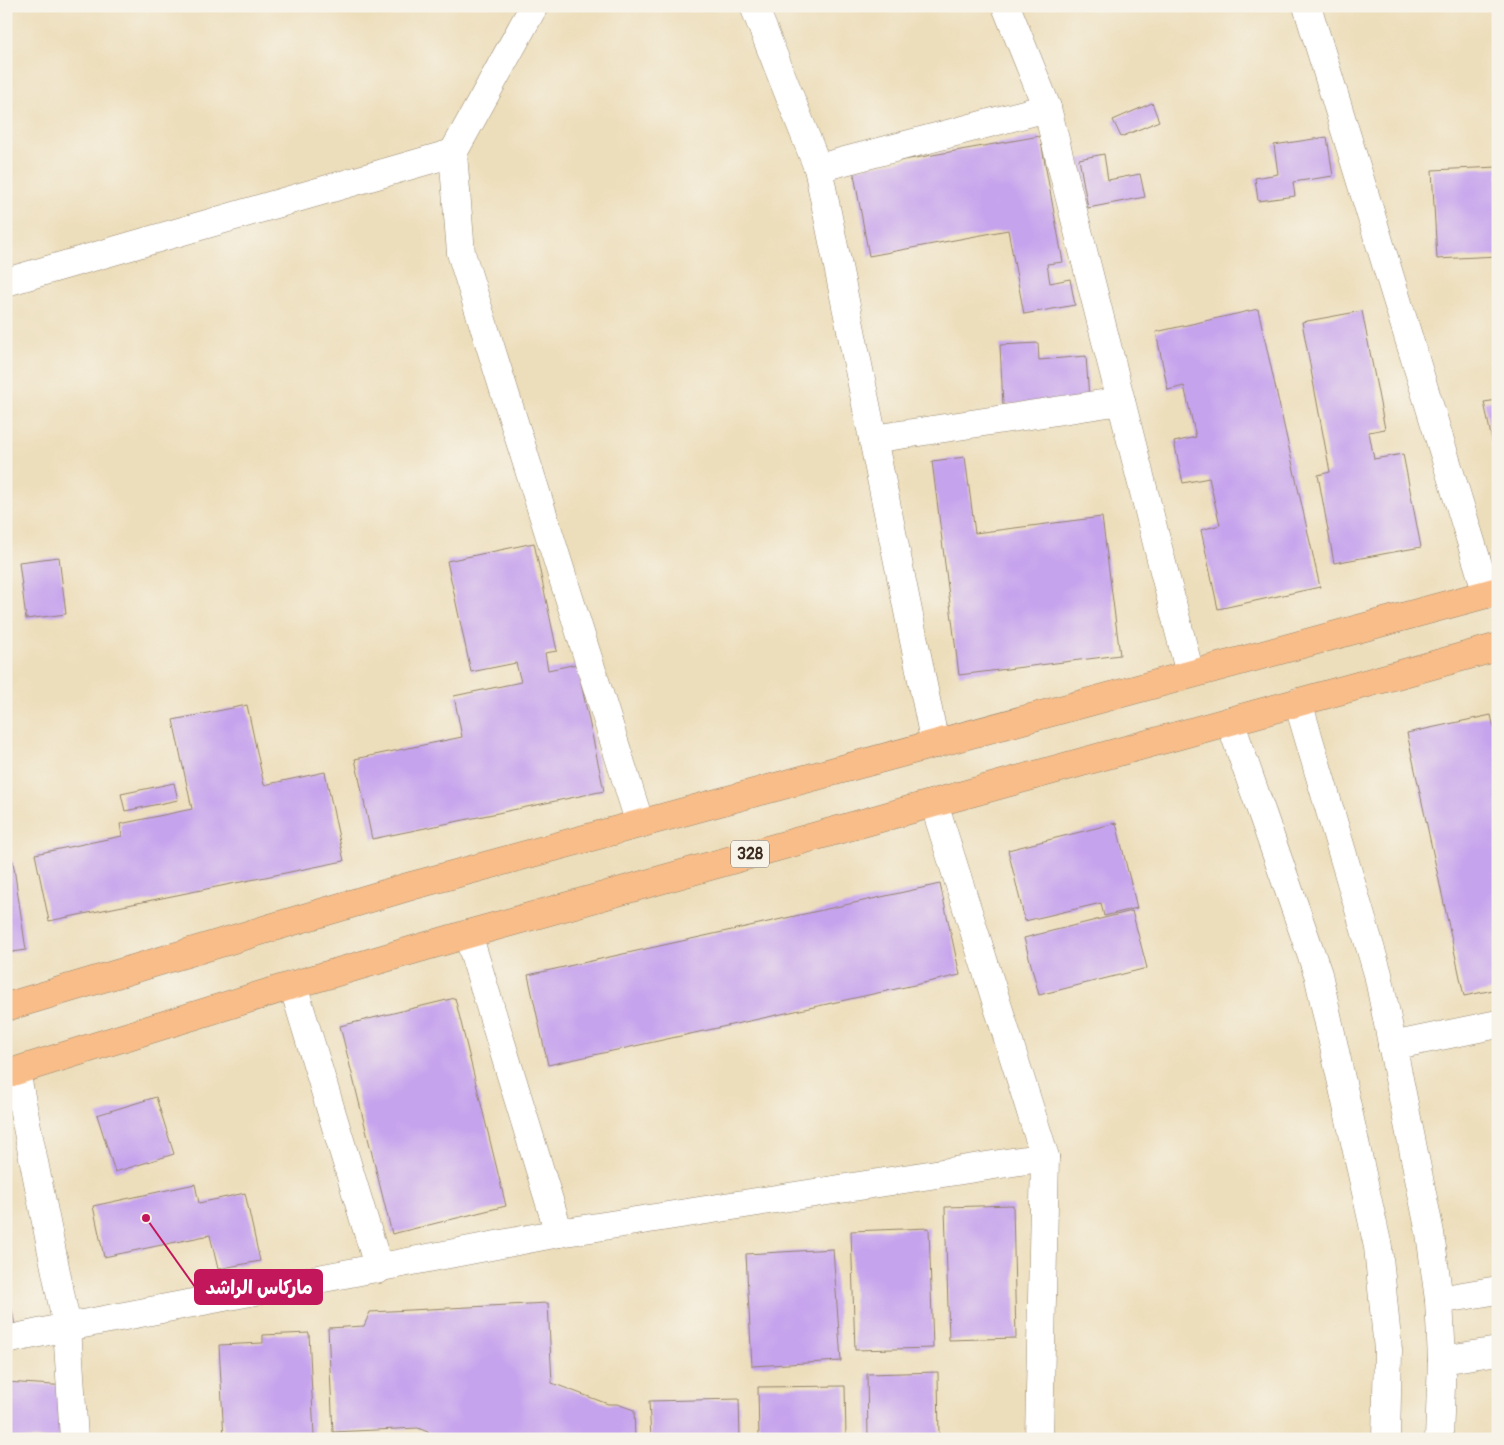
<svg xmlns="http://www.w3.org/2000/svg" width="1504" height="1445" font-family="Pangolin,'Playpen Sans Arabic',sans-serif">
  <style>
    .building { fill: #c6a3ed }
    .lines { fill: none; stroke-linecap: round; stroke-linejoin: round }
    .minor-casing { stroke: #94846c; stroke-width: 29 }
    .major-casing { stroke: #94846c; stroke-width: 29 }
    .minor { stroke: #fff; stroke-width: 28 }
    .major { stroke: #f8bd89; stroke-width: 28 }
    .labels { text-anchor: middle; dominant-baseline: central; stroke-width: 4; stroke-linejoin: round; paint-order: stroke }
    .shield { fill: #f7f3e8; stroke: #73665b; stroke-width: 1 }
    .shield-label { font-size: 16px; font-weight: bold; fill: #3b2a1e }
    .leader { fill: none; stroke: #c2185b; stroke-width: 2 }
    .callout-dot { fill: #c2185b; stroke: #f7f3e8; stroke-width: 2 }
    .callout { fill: #c2185b; stroke: #c2185b; stroke-width: 2 }
    .callout-label { font-size: 19px; text-anchor: middle; font-weight: bold; fill: #fff }
  </style>
  <rect width="100%" height="100%" fill="#f7f3e8"/>
  <filter id="ink" filterUnits="userSpaceOnUse"><feTurbulence type="fractalNoise" baseFrequency=".02" numOctaves="2"/><feDisplacementMap in="SourceGraphic" scale="10" xChannelSelector="R" yChannelSelector="G"/><feConvolveMatrix kernelMatrix="1 2 1 2 8 2 1 2 1" color-interpolation-filters="sRGB"/></filter>
  <filter id="wash" filterUnits="userSpaceOnUse"><feTurbulence type="fractalNoise" baseFrequency=".0096" numOctaves="4" result="noise"/><feDisplacementMap in="SourceGraphic" scale="20" xChannelSelector="R" yChannelSelector="G"/><feGaussianBlur stdDeviation="1.12" result="paint"/><feColorMatrix in="noise" values="0 0 0 0 0 0 0 0 0 0 0 0 0 0 0 0 0 1.4 0 .05"/><feComposite in="paint" operator="in"/></filter>
  <g filter="url(#wash)">
    <rect width="100%" height="100%" fill="#eddebb"/>
    <g id="blocks">
      <g class="building">
        <polygon points="1152,103 1159,121 1121,137 1113,120"/>
        <polygon points="1040,136 1063,262 1047,264 1050,283 1070,279 1075,305 1024,314 1008,230 869,256 853,169"/>
        <polygon points="1327,137 1333,176 1293,182 1295,196 1258,201 1255,178 1278,174 1274,145"/>
        <polygon points="1104,154 1108,180 1140,174 1145,197 1088,208 1079,159"/>
        <polygon points="1498,167 1498,256 1437,259 1432,170"/>
        <polygon points="1258,309 1320,587 1218,609 1201,530 1220,525 1209,478 1183,483 1174,442 1196,437 1184,386 1168,390 1156,332"/>
        <polygon points="1362,311 1385,429 1369,432 1374,459 1403,454 1421,547 1334,563 1318,475 1330,472 1302,322"/>
        <polygon points="1038,343 1039,360 1086,356 1089,399 1003,405 1000,345"/>
        <polygon points="1498,400 1498,464 1497,465 1484,402"/>
        <polygon points="965,457 975,533 1102,517 1120,655 959,675 932,461"/>
        <polygon points="534,543 557,651 545,653 548,670 577,664 604,791 372,839 355,759 462,737 454,696 521,682 516,663 471,672 447,561"/>
        <polygon points="59,557 66,614 26,619 19,562"/>
        <polygon points="247,705 264,785 325,772 344,861 49,921 35,854 122,836 120,824 192,809 173,720"/>
        <polygon points="1491,715 1498,745 1498,989 1464,996 1407,733"/>
        <polygon points="174,783 178,800 125,811 121,794"/>
        <polygon points="1116,823 1137,908 1104,916 1101,903 1025,921 1008,850"/>
        <polygon points="6,861 13,861 26,950 6,953"/>
        <polygon points="940,884 960,975 548,1065 528,975"/>
        <polygon points="1132,911 1147,968 1039,995 1024,938"/>
        <polygon points="455,998 506,1206 392,1234 340,1026"/>
        <polygon points="156,1097 174,1154 115,1172 97,1115"/>
        <polygon points="195,1184 199,1203 245,1193 260,1261 218,1269 210,1235 104,1257 93,1206"/>
        <polygon points="1013,1205 1016,1338 949,1340 945,1207"/>
        <polygon points="929,1228 933,1348 855,1350 851,1231"/>
        <polygon points="833,1249 841,1361 752,1366 746,1254"/>
        <polygon points="6,1279 15,1326 6,1328"/>
        <polygon points="548,1303 552,1383 608,1404 617,1404 634,1410 635,1439 445,1439 418,1428 333,1432 328,1328 364,1326 370,1312"/>
        <polygon points="309,1333 314,1436 224,1439 219,1345 263,1343 263,1335"/>
        <polygon points="938,1372 939,1439 868,1439 867,1374"/>
        <polygon points="6,1382 69,1386 65,1439 6,1439"/>
        <polygon points="845,1386 846,1439 759,1439 758,1387"/>
        <polygon points="739,1399 740,1439 651,1439 649,1401"/>
      </g>
    </g>
  </g>
  <g filter="url(#ink)">
    <use href="#blocks" fill-opacity="0" stroke="#94846c" stroke-width="1"/>
    <g class="lines">
      <g class="minor-casing">
        <g id="minor">
          <polyline points="754,6 818,168 935,744"/>
          <polyline points="1006,6 1047,108 1190,674"/>
          <polyline points="1307,6 1487,594"/>
          <polyline points="453,153 534,6"/>
          <polyline points="818,168 1047,108"/>
          <polyline points="6,282 453,153 461,253 640,824"/>
          <polyline points="873,439 1121,401"/>
          <polyline points="1298,702 1378,974 1430,1233 1439,1300 1442,1360 1439,1439"/>
          <polyline points="1230,721 1318,974 1378,1247 1388,1350 1386,1439"/>
          <polyline points="934,803 1045,1157"/>
          <polyline points="468,934 559,1233"/>
          <polyline points="293,985 379,1269"/>
          <polyline points="1392,1046 1498,1024"/>
          <polyline points="16,1072 67,1327 74,1439"/>
          <polyline points="1439,1300 1498,1290"/>
          <polyline points="6,1340 67,1327 559,1233 1045,1157 1039,1439"/>
          <polyline points="1442,1360 1498,1351"/>
        </g>
      </g>
      <g class="major-casing">
        <g id="major">
          <polyline points="6,1007 411,886 1498,591"/>
          <polyline points="6,1074 293,985 468,934 934,803 1498,647"/>
        </g>
      </g>
      <use href="#minor" class="minor"/>
      <use href="#major" class="major"/>
    </g>
  </g>
  <g class="labels">
    <rect class="shield" x="731" y="840.5" width="38" height="27" rx="4"/>
    <g class="shield-label">
      <text x="750" y="854">328</text>
    </g>
  </g>
  <path class="leader" d="M146 1218L195 1287"/>
  <circle class="callout-dot" cx="146" cy="1218" r="5"/>
  <rect class="callout" x="195" y="1270" width="127" height="34" rx="5"/>
  <g class="callout-label">
    <text x="259" y="1294">ماركاس الراشد</text>
  </g>
  <rect width="1504" height="1445" fill="none" stroke="#f7f3e8" stroke-width="25"/>
</svg>
